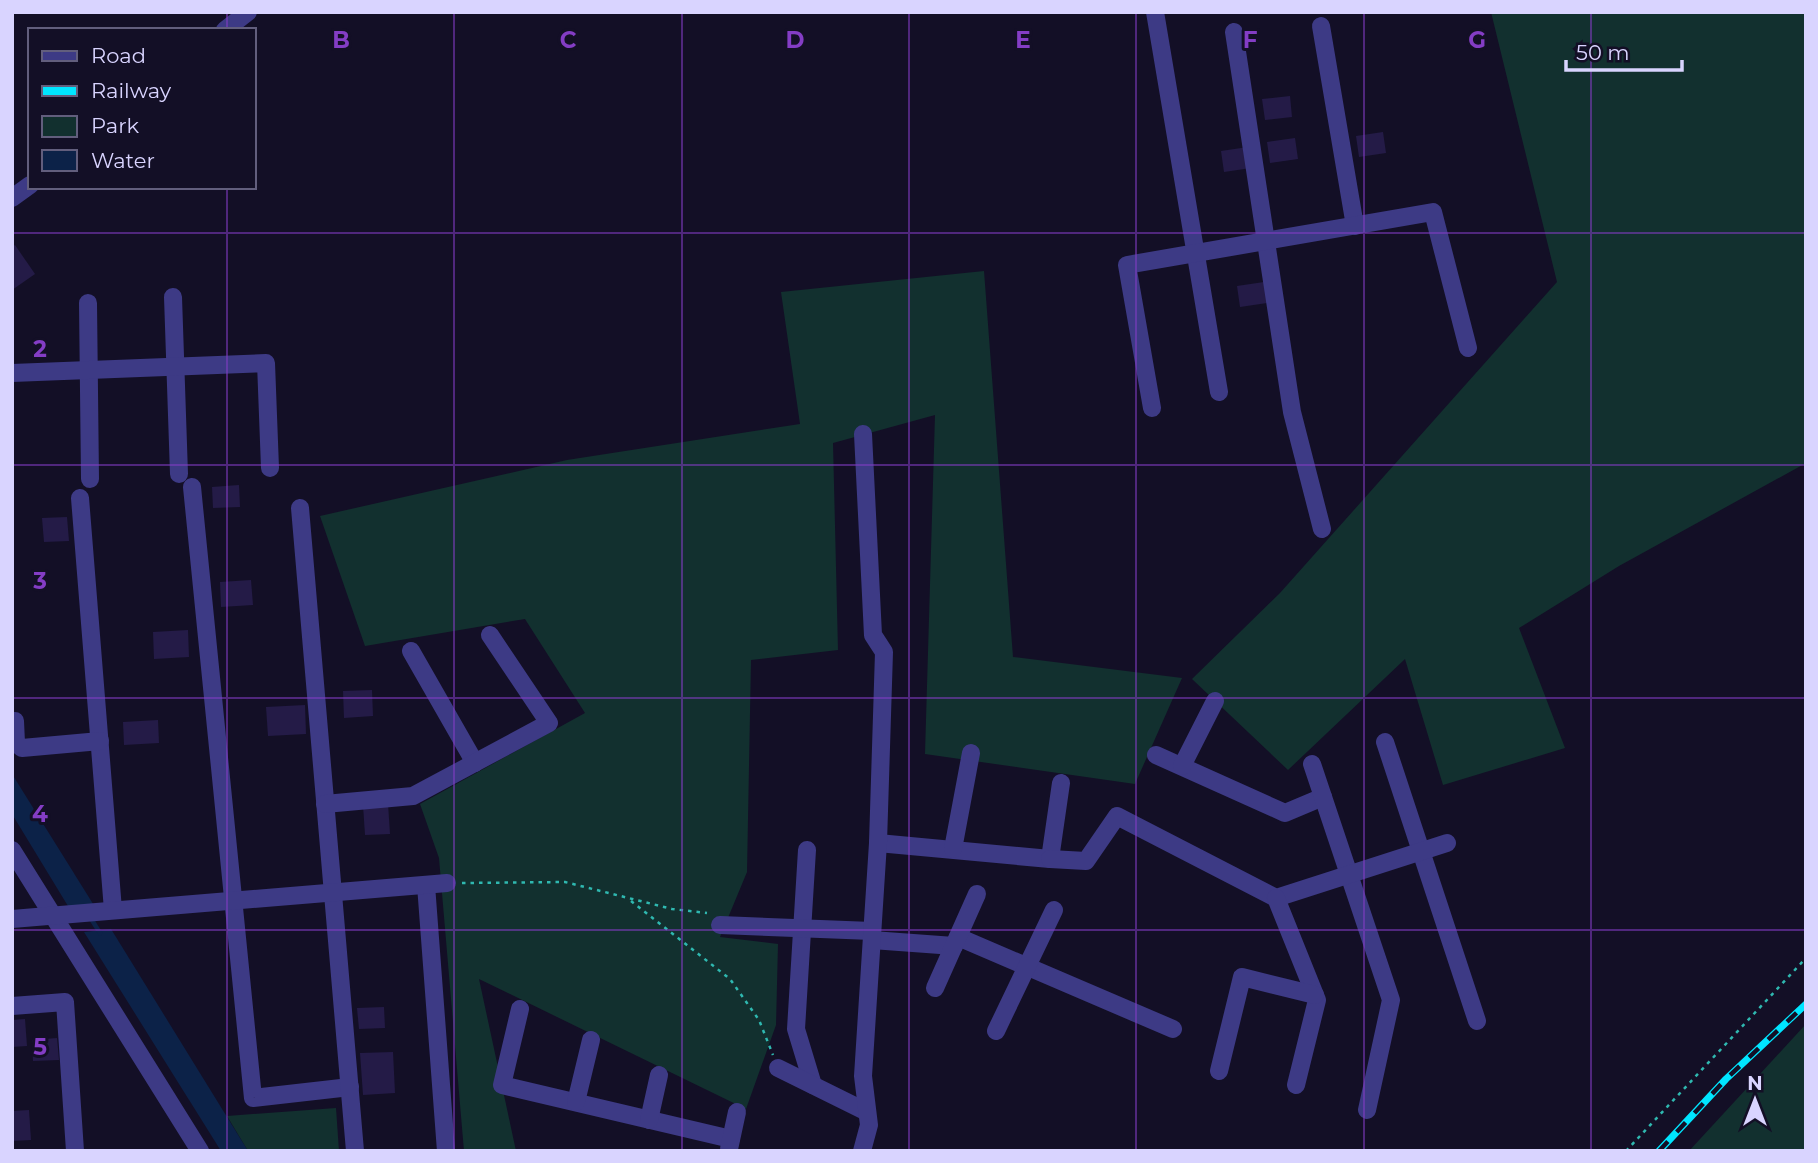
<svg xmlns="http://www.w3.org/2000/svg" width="1818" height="1163" font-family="Montserrat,sans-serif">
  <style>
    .green { fill: #12302f }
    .water { fill: #0c2248 }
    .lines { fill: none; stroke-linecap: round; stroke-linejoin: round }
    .stream { stroke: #0c2248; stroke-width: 4.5 }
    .building { fill: #241b47 }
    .path { stroke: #2fb8b0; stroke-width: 2.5; stroke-dasharray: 3.5 5; stroke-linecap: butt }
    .minor { stroke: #3d3a85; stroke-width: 18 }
    .tertiary { stroke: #3d3a85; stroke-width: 18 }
    .rail-casing { stroke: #00e5ff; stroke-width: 7 }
    .rail { stroke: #130f26; stroke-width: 4.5; stroke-dasharray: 13; stroke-linecap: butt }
    .grid { fill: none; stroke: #843dc5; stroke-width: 2; stroke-opacity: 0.55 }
    .grid-label { font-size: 23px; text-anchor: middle; font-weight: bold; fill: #843dc5; stroke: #130f26; stroke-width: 6; stroke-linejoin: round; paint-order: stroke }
  </style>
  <rect width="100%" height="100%" fill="#130f26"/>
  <g class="green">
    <polygon points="1491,12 1806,12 1806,463 1619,566 1519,628 1565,748 1443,785 1405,659 1288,770 1192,679 1280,593 1557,282"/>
    <polygon points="984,271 1013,657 1182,678 1135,784 925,754 935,415 833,443 838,650 751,660 747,872 720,937 778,944 776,1025 746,1109 479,979 516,1151 464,1151 439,858 420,804 585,713 525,619 365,646 320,516 567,460 800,424 781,292"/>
    <polygon points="1806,1024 1806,1151 1689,1151"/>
    <polygon points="336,1108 339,1151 248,1151 227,1116"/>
  </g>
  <g class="water">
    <polygon points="12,774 95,907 71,911 12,814"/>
    <polygon points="111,929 248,1151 221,1151 84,932"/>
  </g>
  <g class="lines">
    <polyline class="stream" points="90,917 100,933"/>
  </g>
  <g class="building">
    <polygon points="1290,96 1292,117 1265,120 1262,99"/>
    <polygon points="1383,132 1386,153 1359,157 1356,136"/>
    <polygon points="1295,138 1298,159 1270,163 1267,142"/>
    <polygon points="1248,147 1251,168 1224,172 1221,151"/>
    <polygon points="15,245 35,274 12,290 12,247"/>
    <polygon points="1264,282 1267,303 1240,307 1237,286"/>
    <polygon points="239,485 240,507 213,508 212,487"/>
    <polygon points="67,517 69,541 44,542 42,518"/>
    <polygon points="251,580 253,605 221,607 220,582"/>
    <polygon points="188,630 189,657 154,659 153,632"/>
    <polygon points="372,690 373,716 344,718 343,691"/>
    <polygon points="305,705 306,734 268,736 266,707"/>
    <polygon points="158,720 159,743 124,745 123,722"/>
    <polygon points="388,803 390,834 365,835 363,805"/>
    <polygon points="384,1007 385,1028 359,1029 357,1008"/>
    <polygon points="25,1019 27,1046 12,1047 12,1020"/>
    <polygon points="57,1038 59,1060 33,1061 32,1040"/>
    <polygon points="393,1052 395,1093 363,1095 360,1053"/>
    <polygon points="29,1110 31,1140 12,1141 12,1111"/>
  </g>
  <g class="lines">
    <g class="path">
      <polyline points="462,883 565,882 672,909 707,913"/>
      <polyline points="631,901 730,979 759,1020 773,1055"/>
      <polyline points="1626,1151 1806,958"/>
    </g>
    <g class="minor">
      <polyline points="1155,12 1219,392"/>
      <polyline points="1321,26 1355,226"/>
      <polyline points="1234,32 1292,412 1322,529"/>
      <polyline points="173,297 179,474"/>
      <polyline points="88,303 90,479"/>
      <polyline points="12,373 266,363 270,468"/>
      <polyline points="1152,408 1127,265 1433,212 1468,348"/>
      <polyline points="192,487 253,1098 350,1087"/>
      <polyline points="80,498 113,910"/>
      <polyline points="300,508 355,1151"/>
      <polyline points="411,651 475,763"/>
      <polyline points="15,721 16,743 22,748 100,741"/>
      <polyline points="1385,742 1477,1021"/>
      <polyline points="1156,755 1285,813 1323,797"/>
      <polyline points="1312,764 1391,1000 1367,1110"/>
      <polyline points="1182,766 1215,701"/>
      <polyline points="325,804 413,796 549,723 490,635"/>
      <polyline points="878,843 1050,859 1061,783"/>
      <polyline points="953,849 971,753"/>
      <polyline points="12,850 200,1151"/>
      <polyline points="807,850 796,1029 813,1085"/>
      <polyline points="1050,859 1086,861 1117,816 1276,898 1447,843"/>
      <polyline points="426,885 446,1151"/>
      <polyline points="1276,898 1317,1000 1296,1085"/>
      <polyline points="12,919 447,883"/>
      <polyline points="720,925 872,931"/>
      <polyline points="958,937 1173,1029"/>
      <polyline points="872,940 954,946"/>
      <polyline points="935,988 977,894"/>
      <polyline points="12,1006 65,1002 75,1151"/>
      <polyline points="520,1009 502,1085 731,1139"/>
      <polyline points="996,1031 1054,910"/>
      <polyline points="778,1068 867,1112"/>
      <polyline points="1219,1071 1242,977 1315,995"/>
      <polyline points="576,1102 591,1040"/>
      <polyline points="649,1120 659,1075"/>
      <polyline points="729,1149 737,1112"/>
      <polyline points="862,1151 869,1125 863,1076 878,843 884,652 873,635 863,434"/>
    </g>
    <g class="tertiary">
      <polyline points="225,30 248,12"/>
      <polyline points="12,198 30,185"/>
    </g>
    <g class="rail-casing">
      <polyline id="rail" points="1659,1151 1726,1079 1806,1004"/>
    </g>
    <use href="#rail" class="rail"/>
  </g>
  <path class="grid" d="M227,12v18M454,12v1139M682,12v1139M909,12v1139M1136,12v1139M1364,12v1139M1591,12v1139M227,187v964M12,233h1794M12,465h1794M12,698h1794M12,930h1794"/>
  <g class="grid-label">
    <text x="341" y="48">B</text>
    <text x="568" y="48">C</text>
    <text x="795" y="48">D</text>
    <text x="1023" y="48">E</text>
    <text x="1250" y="48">F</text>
    <text x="1477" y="48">G</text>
    <text x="40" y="357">2</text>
    <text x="40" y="589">3</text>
    <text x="40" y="822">4</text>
    <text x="40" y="1055">5</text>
  </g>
  <rect width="1818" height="1163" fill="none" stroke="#d9d4ff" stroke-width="28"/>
  <rect x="28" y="28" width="228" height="161" fill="#130f26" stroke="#625e7d" stroke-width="2"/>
  <rect x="42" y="51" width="35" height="10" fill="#3d3a85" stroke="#625e7d" stroke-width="2"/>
  <text x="91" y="63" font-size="21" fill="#d9d4ff">Road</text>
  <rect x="42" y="86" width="35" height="10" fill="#00e5ff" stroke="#625e7d" stroke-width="2"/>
  <text x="91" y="98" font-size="21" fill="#d9d4ff">Railway</text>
  <rect x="42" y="116" width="35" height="21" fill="#12302f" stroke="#625e7d" stroke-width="2"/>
  <text x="91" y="133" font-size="21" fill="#d9d4ff">Park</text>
  <rect x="42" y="150" width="35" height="21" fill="#0c2248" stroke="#625e7d" stroke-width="2"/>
  <text x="91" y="168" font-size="21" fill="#d9d4ff">Water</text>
  <g transform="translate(1755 1100)" stroke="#130f26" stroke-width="5" paint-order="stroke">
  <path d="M0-5L12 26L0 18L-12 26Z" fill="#d9d4ff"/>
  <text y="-10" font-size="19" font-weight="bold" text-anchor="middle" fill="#d9d4ff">N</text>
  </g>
  <path d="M1566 60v10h116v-10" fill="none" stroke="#d9d4ff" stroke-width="3.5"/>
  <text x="1576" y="60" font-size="21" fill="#d9d4ff" stroke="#130f26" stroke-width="5" paint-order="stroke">50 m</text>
</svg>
